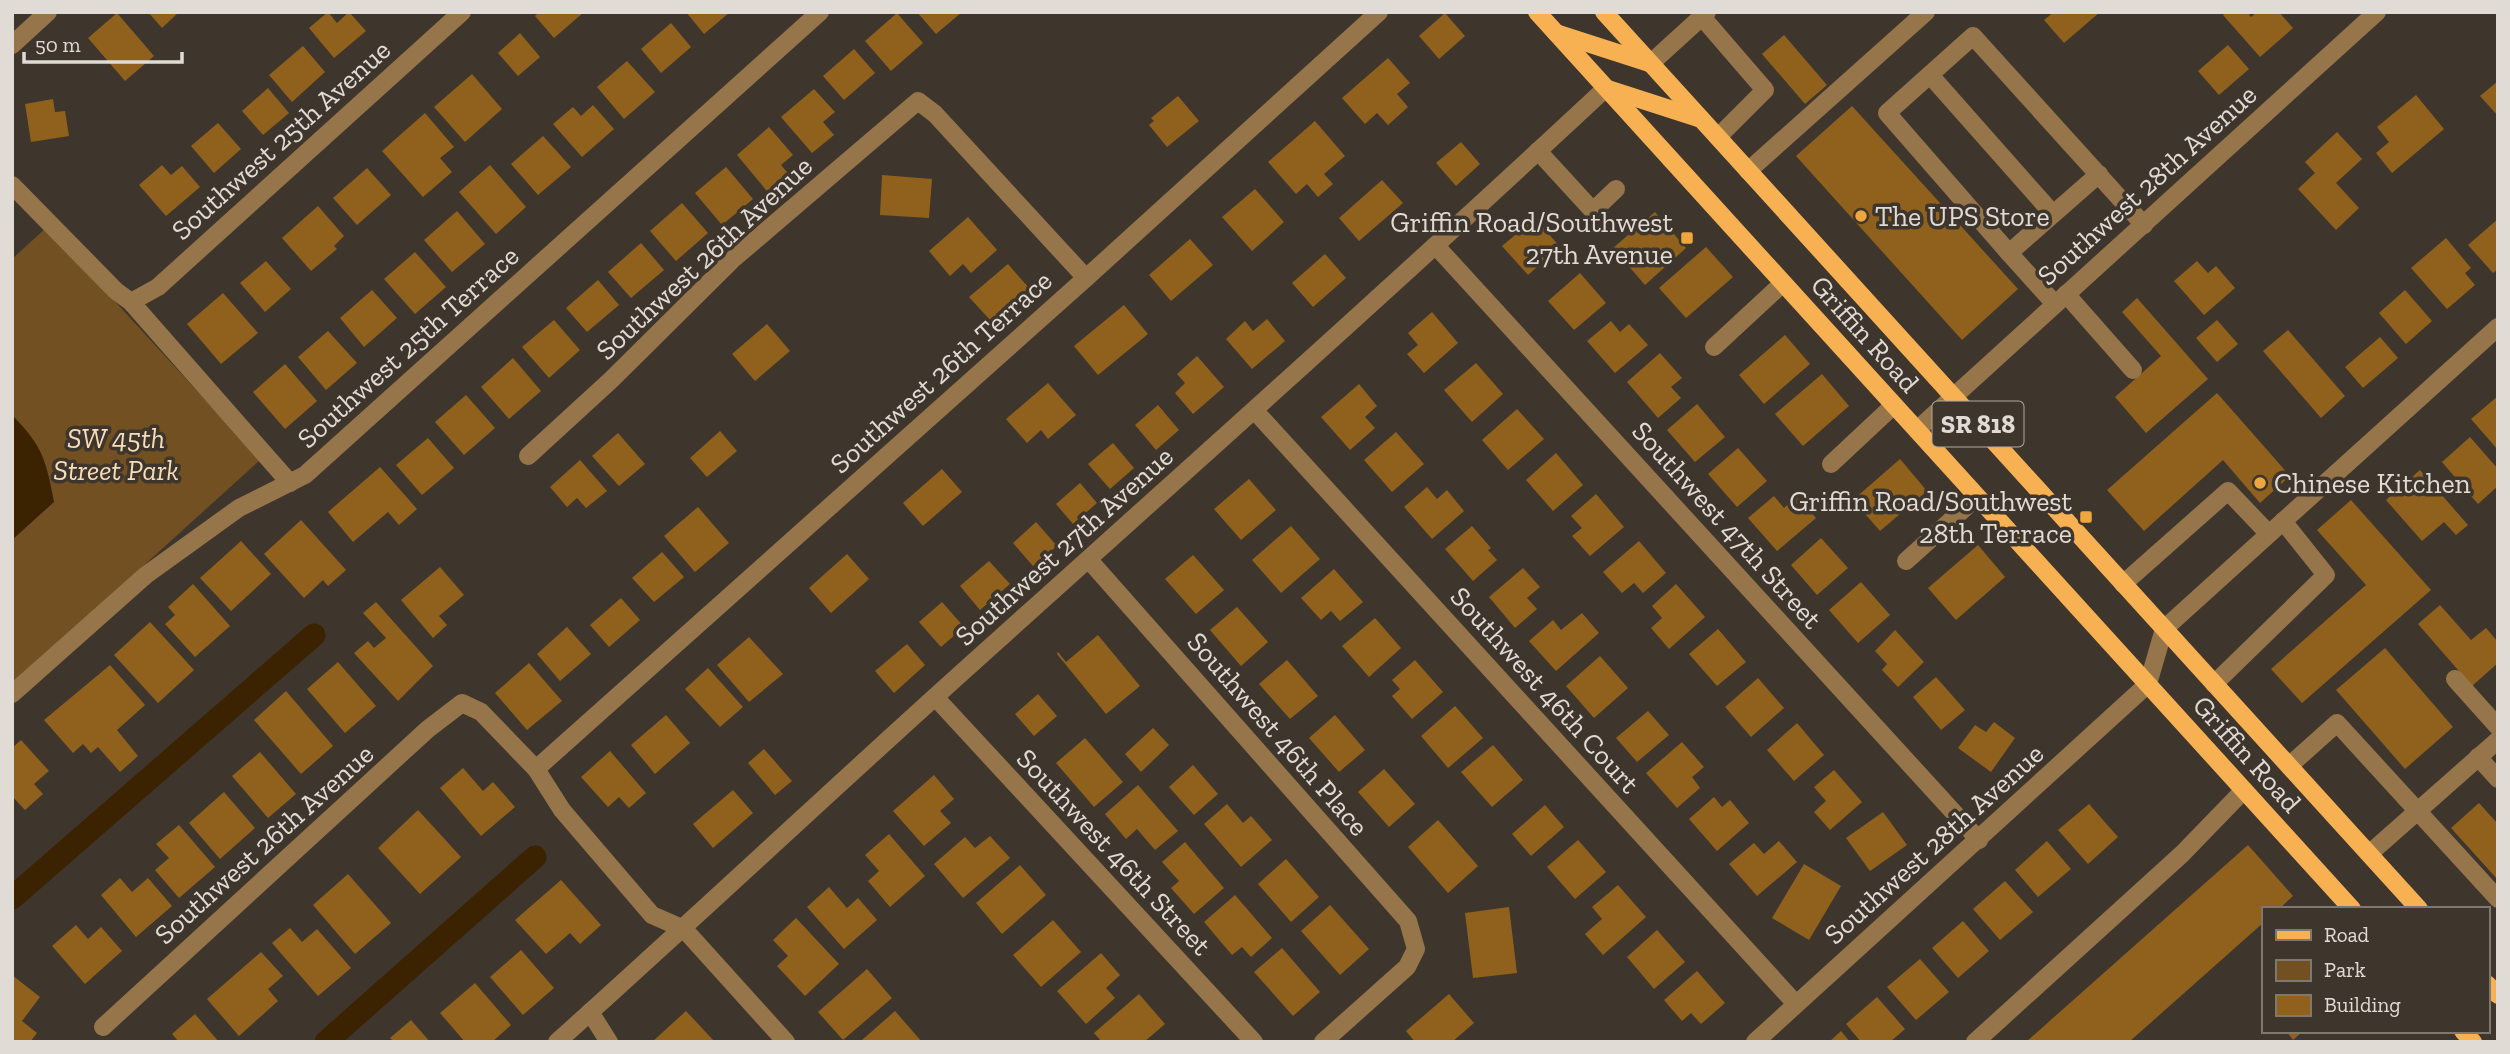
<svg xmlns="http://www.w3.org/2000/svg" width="2510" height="1054" font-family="'Zilla Slab',serif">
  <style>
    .green { fill: #735021 }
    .water { fill: #3b2200 }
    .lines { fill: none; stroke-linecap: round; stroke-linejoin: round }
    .canal { stroke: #3b2200; stroke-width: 23 }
    .building { fill: #90611d }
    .minor { stroke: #97754b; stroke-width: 18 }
    .major { stroke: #f7b052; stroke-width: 18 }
    .poi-dot { fill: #f0a63f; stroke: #3e362c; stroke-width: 2.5 }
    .labels { text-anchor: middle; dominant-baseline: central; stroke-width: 7; stroke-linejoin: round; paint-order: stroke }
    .shield { fill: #3e362c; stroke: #afaaa2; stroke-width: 2 }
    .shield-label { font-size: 26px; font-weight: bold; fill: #e0dbd5 }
    .street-label { font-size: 28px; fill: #e0dbd5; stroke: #3e362c }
    .poi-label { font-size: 28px; fill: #e0dbd5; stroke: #3e362c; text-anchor: start }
    .park-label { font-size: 28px; font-style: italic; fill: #f8ddbc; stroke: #3e362c }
  </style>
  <rect width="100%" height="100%" fill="#3e362c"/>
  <polygon class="green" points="47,227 260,460 12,685 12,259"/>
  <path class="water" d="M12,415c31,31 34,46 42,87l-42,38z"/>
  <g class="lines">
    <g class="canal">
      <polyline points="12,898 314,635"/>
      <polyline points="326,1042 535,857"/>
    </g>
  </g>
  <g class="building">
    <polygon points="148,12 179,12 162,28"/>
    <polygon points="328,12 337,23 349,12 366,31 334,58 309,28"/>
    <polygon points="539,12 584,12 554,38 535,16"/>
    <polygon points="686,12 730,12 704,34"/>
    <polygon points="917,12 962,12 936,34"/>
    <polygon points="2054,12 2100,12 2064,43 2044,20"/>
    <polygon points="2226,12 2247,12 2251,17 2257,12 2279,12 2293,28 2260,57 2223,15"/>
    <polygon points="117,13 154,56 125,81 88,38"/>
    <polygon points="897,13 923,43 891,71 865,41"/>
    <polygon points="1445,13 1465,36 1439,59 1419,36"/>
    <polygon points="671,23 691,47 661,73 641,49"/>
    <polygon points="520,33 540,57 518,76 498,53"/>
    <polygon points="1784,35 1827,85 1805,104 1762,54"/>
    <polygon points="2228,45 2249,69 2219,95 2198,71"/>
    <polygon points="303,46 325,72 292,102 269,75"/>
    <polygon points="854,49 875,73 844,100 823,76"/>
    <polygon points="1388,58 1410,83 1397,94 1408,107 1388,125 1377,113 1365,124 1342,98"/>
    <polygon points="627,61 655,92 624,119 597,87"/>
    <polygon points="472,74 502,109 465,142 434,107"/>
    <polygon points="2498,81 2498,116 2480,96"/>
    <polygon points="268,88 289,113 263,135 242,111"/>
    <polygon points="814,89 835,112 823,122 834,135 812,153 781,117"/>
    <polygon points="2416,95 2444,129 2392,173 2376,153 2389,142 2377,127"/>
    <polygon points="1178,96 1199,121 1167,147 1149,125 1154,121 1151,118"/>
    <polygon points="53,99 55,112 65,111 69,136 31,142 25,104"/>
    <polygon points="593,105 614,129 582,157 553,124 573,107 581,116"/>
    <polygon points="1852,106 2018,289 1962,340 1796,156"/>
    <polygon points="425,113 454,147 440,158 452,172 423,197 382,151"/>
    <polygon points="1315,121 1345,156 1324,174 1333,184 1318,197 1307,184 1296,194 1268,162"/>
    <polygon points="218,123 241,149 214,173 191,146"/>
    <polygon points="769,127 793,155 781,165 792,178 771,196 737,155"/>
    <polygon points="2337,132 2362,159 2336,183 2359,208 2336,230 2298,189 2315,173 2305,162"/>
    <polygon points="543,136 571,167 538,195 511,164"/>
    <polygon points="1461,142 1480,164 1456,186 1436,163"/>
    <polygon points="162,165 171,175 182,166 200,187 166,216 139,185"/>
    <polygon points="490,165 526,207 496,234 459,192"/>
    <polygon points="726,167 753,199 722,225 695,193"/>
    <polygon points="367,168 391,195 357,225 333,198"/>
    <polygon points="882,175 932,179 929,218 880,215"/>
    <polygon points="1382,180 1403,203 1359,241 1339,218"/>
    <polygon points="1255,189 1284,222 1252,251 1222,217"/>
    <polygon points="682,203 708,233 676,261 650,231"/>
    <polygon points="318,206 344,236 334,246 337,249 311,271 282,238"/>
    <polygon points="457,211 485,244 452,272 424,240"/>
    <polygon points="1655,212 1686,248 1645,285 1613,248"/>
    <polygon points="968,217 997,250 971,273 963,264 950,276 929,251"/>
    <polygon points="1535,218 1560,247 1528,275 1502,246"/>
    <polygon points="2498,219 2498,269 2493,273 2468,245"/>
    <polygon points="2446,238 2471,268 2465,273 2475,285 2447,309 2411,268"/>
    <polygon points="1190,239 1213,265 1171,301 1149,275"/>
    <polygon points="641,243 664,270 631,298 608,272"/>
    <polygon points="1706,247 1733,277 1686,318 1659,288"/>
    <polygon points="415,252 446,287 415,314 384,279"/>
    <polygon points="1325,254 1346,278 1313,307 1292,283"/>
    <polygon points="266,261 291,289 265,312 240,283"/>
    <polygon points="2197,261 2208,273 2216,266 2235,288 2204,315 2174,281"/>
    <polygon points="1008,264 1029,288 991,321 969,297"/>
    <polygon points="1580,273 1606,303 1574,330 1548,301"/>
    <polygon points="598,280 619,305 587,332 566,308"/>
    <polygon points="372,290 397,318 364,347 340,318"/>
    <polygon points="2405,290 2432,321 2406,344 2379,313"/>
    <polygon points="223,293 258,333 221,364 187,324"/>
    <polygon points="2137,298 2208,379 2146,433 2115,397 2161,356 2122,312"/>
    <polygon points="1124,305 1148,334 1098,375 1074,346"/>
    <polygon points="1432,312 1458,343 1424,373 1407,354 1418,345 1408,333"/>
    <polygon points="1267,319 1285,341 1252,369 1226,339 1245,321 1253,331"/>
    <polygon points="554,320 580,350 549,378 522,347"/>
    <polygon points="2217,320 2238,344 2217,362 2196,338"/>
    <polygon points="1611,321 1620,332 1629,324 1648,345 1615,373 1587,341"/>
    <polygon points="767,324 790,351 755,381 732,354"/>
    <polygon points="2288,330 2345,396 2321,418 2263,351"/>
    <polygon points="328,331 357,363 326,390 298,357"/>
    <polygon points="1785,335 1810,364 1764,404 1739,375"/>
    <polygon points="2380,337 2398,358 2363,388 2345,367"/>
    <polygon points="1660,353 1682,378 1671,387 1681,398 1658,418 1627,382"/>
    <polygon points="1197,356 1224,387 1193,414 1175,393 1185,383 1177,374"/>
    <polygon points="513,358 541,391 509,419 481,387"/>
    <polygon points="1476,363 1503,394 1472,422 1444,390"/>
    <polygon points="285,364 317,401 285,429 253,392"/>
    <polygon points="1822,374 1849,406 1803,446 1775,414"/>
    <polygon points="1048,383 1076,415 1048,439 1041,430 1027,443 1006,419"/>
    <polygon points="1359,384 1377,406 1365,417 1375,428 1350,450 1321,417"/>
    <polygon points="2217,393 2290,476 2260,503 2223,460 2144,531 2107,490"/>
    <polygon points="466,395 495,428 464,455 435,422"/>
    <polygon points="2498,396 2498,450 2471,419"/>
    <polygon points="1697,404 1725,437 1695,462 1667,430"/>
    <polygon points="1158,405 1179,430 1156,450 1135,425"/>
    <polygon points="1517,409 1544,439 1508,470 1482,440"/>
    <polygon points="720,431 737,451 707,477 690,458"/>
    <polygon points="1396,432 1424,464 1392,492 1364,460"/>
    <polygon points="618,433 645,464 619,486 592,456"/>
    <polygon points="2470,437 2498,469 2498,486 2478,504 2442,462"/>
    <polygon points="428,438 454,468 422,495 396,465"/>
    <polygon points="1113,443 1134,468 1110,489 1088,464"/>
    <polygon points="1738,448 1767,481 1737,507 1708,474"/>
    <polygon points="1556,453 1583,485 1553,511 1526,480"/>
    <polygon points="1900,459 1927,491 1880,531 1853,500"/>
    <polygon points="580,460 607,491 586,508 577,498 567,507 550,487"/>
    <polygon points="380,467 417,509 399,525 388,512 353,542 328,512"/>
    <polygon points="942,469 962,492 923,526 903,503"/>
    <polygon points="2420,470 2468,525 2456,535 2444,522 2422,541 2386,500"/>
    <polygon points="1249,479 1276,510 1241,540 1214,509"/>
    <polygon points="1080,483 1097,503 1073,524 1056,504"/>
    <polygon points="1427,487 1437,499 1447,490 1464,511 1432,539 1404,507"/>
    <polygon points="1596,494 1624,527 1590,556 1572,536 1582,528 1571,516"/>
    <polygon points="1774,496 1784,508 1797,496 1816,518 1777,551 1748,518"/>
    <polygon points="2351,500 2431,590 2302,703 2271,669 2366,585 2317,530"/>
    <polygon points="698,507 729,543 695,572 664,536"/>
    <polygon points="301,520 346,570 328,586 323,580 304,598 264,554"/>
    <polygon points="1036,522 1057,546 1033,566 1013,543"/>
    <polygon points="1291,526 1320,559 1281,593 1252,560"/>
    <polygon points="1472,526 1491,548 1488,550 1497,560 1473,581 1445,549"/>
    <polygon points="1821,538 1848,568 1817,595 1791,565"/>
    <polygon points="241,541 271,574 231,611 200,578"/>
    <polygon points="1639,541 1666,573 1643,593 1634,583 1622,593 1603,572"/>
    <polygon points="1978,545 2005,577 1956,620 1928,588"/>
    <polygon points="662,552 684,577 654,602 632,578"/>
    <polygon points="847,554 869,579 831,613 809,588"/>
    <polygon points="1193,555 1224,590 1196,614 1165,579"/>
    <polygon points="989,561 1010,584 980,610 960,586"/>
    <polygon points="440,567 464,595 439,616 447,625 433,638 401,600"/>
    <polygon points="1523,568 1540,587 1527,598 1537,609 1515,628 1489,597"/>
    <polygon points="1334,569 1363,602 1340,621 1331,611 1321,620 1301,598"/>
    <polygon points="1861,582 1890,615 1858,643 1829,610"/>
    <polygon points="193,584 230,626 195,657 165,624 175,615 168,607"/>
    <polygon points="1676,584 1705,617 1669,649 1651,628 1662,618 1652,606"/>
    <polygon points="621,598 640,620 609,647 590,625"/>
    <polygon points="376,602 433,666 398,701 354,653 368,641 374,648 386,638 363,613"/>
    <polygon points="942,602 964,627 941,647 919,622"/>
    <polygon points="2440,605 2471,640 2486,628 2498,642 2498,663 2472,686 2418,624"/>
    <polygon points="1237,607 1268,642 1241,666 1210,630"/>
    <polygon points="1582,613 1599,633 1556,671 1529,641 1553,620 1561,630"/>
    <polygon points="1375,618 1401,648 1369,677 1342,646"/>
    <polygon points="150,622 194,670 158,703 114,655"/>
    <polygon points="567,627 591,654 560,681 537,654"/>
    <polygon points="1718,629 1746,662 1717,686 1689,654"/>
    <polygon points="1895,630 1924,662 1898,687 1882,670 1887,664 1875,651"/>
    <polygon points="1098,635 1140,686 1106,714 1057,654 1058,652 1066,662"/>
    <polygon points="749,637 783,674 749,702 717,665"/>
    <polygon points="907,644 925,665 894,693 875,671"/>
    <polygon points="2385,648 2453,727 2405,769 2336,690"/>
    <polygon points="1600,656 1628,688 1594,718 1566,686"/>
    <polygon points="1287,660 1318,696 1290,719 1259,684"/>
    <polygon points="1415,660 1443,692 1412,719 1392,696 1400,689 1392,680"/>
    <polygon points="338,662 376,706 345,733 307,689"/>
    <polygon points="529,663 562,701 527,730 495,693"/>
    <polygon points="110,665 145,705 117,730 138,756 120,772 98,747 91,753 83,744 73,753 44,720"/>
    <polygon points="708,668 743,707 720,727 685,689"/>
    <polygon points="1936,677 1965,710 1941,730 1913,697"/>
    <polygon points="1758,678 1784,708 1751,737 1725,707"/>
    <polygon points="286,691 333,746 301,774 254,720"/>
    <polygon points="1038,694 1057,716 1034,736 1015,714"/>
    <polygon points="1455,706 1483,738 1448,768 1421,736"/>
    <polygon points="1648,711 1669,735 1637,762 1616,738"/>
    <polygon points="666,715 690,743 655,774 631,745"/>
    <polygon points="1335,715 1365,750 1339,772 1309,738"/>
    <polygon points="1994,722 2015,738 1991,772 1958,748 1975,725 1986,732"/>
    <polygon points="1797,723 1824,755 1794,781 1767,750"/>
    <polygon points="1153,728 1169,745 1141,772 1125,754"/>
    <polygon points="1085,738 1123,782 1094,807 1056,763"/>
    <polygon points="21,740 49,771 34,784 43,794 25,810 12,796 12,748"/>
    <polygon points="1682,742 1704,767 1692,777 1700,788 1677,808 1646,773"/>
    <polygon points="1493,745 1523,780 1492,807 1461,772"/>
    <polygon points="764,749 792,781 775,795 748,763"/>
    <polygon points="610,751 646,793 629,808 619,797 608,807 581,777"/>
    <polygon points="260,752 296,794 268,818 232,776"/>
    <polygon points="1193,765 1218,794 1194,815 1169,787"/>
    <polygon points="463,768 483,791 493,782 515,807 481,836 440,788"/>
    <polygon points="1384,769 1415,804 1389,827 1358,792"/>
    <polygon points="1834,770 1862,802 1830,830 1814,812 1826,801 1814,787"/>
    <polygon points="934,775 954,799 940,811 951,823 924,846 893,811"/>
    <polygon points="1138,785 1178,831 1155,850 1137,829 1126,839 1105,814"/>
    <polygon points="733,790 753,813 713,848 693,824"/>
    <polygon points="224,792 255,828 220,859 189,823"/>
    <polygon points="1714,797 1722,807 1730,800 1749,823 1717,851 1689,819"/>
    <polygon points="2479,803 2498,824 2498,880 2451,828"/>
    <polygon points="1227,804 1243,823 1251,816 1272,840 1241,867 1204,824"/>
    <polygon points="2089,804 2118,837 2088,864 2058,830"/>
    <polygon points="1545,805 1564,827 1531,856 1512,834"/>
    <polygon points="418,810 461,857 420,894 378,848"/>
    <polygon points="1883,812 1907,845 1870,871 1846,838"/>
    <polygon points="1438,820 1478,866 1448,893 1408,847"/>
    <polygon points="179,825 215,867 179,898 155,870 169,858 156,844"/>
    <polygon points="889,834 925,876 890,907 868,881 879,871 865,855"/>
    <polygon points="990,836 1010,858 963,898 934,864 965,837 975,848"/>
    <polygon points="1578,840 1606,872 1575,899 1547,867"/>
    <polygon points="1779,841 1797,862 1757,896 1729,864 1754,843 1764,854"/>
    <polygon points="2047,841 2071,869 2038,897 2015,870"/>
    <polygon points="1185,842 1224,888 1194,914 1171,888 1179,881 1162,862"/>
    <polygon points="2248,845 2293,896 2279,909 2263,909 2263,923 2129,1042 2026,1042"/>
    <polygon points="1286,859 1319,897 1291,922 1258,884"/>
    <polygon points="1804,864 1841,886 1809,940 1772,918"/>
    <polygon points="1020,865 1046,895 1002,934 976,903"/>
    <polygon points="348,874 391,923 355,954 313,905"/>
    <polygon points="120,878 132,892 148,878 172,906 136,937 101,895"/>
    <polygon points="561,880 601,925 580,944 570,933 546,954 515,920"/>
    <polygon points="2005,881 2033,912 2000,940 1973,909"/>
    <polygon points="1618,885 1646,917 1603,955 1585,934 1602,919 1592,907"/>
    <polygon points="829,887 847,908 858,898 877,920 844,949 807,907"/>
    <polygon points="1235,895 1272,938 1251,957 1242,947 1232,955 1204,922"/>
    <polygon points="1330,905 1369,949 1340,975 1301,931"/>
    <polygon points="1509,907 1517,973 1473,978 1465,913"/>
    <polygon points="796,918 839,964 805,996 777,966 788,956 773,940"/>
    <polygon points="1053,920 1081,952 1041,987 1013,955"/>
    <polygon points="1963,921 1989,951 1958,978 1932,948"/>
    <polygon points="76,925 88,939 101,927 122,951 85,984 52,946"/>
    <polygon points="290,928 302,942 317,929 351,968 318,996 272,943"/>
    <polygon points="1657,930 1685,962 1654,989 1627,957"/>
    <polygon points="1282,948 1320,992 1293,1016 1254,972"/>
    <polygon points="521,950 554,988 523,1015 490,977"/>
    <polygon points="261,952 283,976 268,989 278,1001 239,1036 207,999"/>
    <polygon points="1101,953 1120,975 1106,988 1115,998 1086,1024 1057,991"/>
    <polygon points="1920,959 1949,992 1916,1020 1887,987"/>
    <polygon points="867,969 892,998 843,1040 818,1012"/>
    <polygon points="1697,971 1725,1003 1701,1024 1691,1013 1682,1021 1664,1000"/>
    <polygon points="12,975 40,997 22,1021 37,1033 30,1042 12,1042"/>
    <polygon points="475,983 511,1025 492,1042 465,1042 440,1013"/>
    <polygon points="1139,994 1165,1024 1144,1042 1102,1042 1094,1033"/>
    <polygon points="1449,994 1474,1023 1452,1042 1415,1042 1406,1031"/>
    <polygon points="1877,997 1905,1029 1890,1042 1861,1042 1846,1024"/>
    <polygon points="686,1011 715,1042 652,1042"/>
    <polygon points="895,1011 922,1042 864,1042 862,1040"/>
    <polygon points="195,1014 219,1042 179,1042 172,1034"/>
    <polygon points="411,1020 430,1042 394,1042 390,1038"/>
    <polygon points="1841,1031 1850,1042 1829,1042"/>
    <polygon points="2286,1031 2303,1031 2293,1040"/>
  </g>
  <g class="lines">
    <g class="minor">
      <polyline points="1702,17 1765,90 1718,137"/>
      <polyline points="12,45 48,12"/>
      <polyline points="1651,63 1707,12"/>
      <polyline points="1930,75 2053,214"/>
      <polyline points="1538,151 1593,211 1616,189"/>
      <polyline points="1748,171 1926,12"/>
      <polyline points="2099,174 2009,253 1887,113 1973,36 2144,225"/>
      <polyline points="12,185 116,291 131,302 290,483"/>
      <polyline points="1436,246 1979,840"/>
      <polyline points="2009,253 2055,304"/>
      <polyline points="2066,294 2133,370"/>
      <polyline points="131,302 158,287 462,12"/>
      <polyline points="1714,347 1783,283"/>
      <polyline points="1255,411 1796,1004"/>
      <polyline points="1917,430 2377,12"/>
      <polyline points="528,456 611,380 732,260 918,101 935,114 1086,278"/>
      <polyline points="1831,464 1894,405"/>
      <polyline points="1089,560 1408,921 1416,949 1407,967 1323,1042"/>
      <polyline points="1906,561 1977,497"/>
      <polyline points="2123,584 2228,491 2269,534"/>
      <polyline points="2455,679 2498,727"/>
      <polyline points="2214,684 2326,575 2283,521"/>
      <polyline points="12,694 146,575 239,508 305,475 820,12"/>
      <polyline points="935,697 1254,1042"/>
      <polyline points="2478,757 2498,779"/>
      <polyline points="2289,766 2337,723 2498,899"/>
      <polyline points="536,769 1086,278 1379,12"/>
      <polyline points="2369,854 2498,740"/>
      <polyline points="590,1012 609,1042"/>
      <polyline points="103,1027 428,729 462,703 481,712 536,769 562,810 652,915 684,929 786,1042"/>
      <path d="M557,1042c127,-114 252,-231 379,-346 224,-202 449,-402 670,-608"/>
      <polyline points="1755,1042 2148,684 2164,629 2498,327"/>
      <polyline points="1975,1042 2182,854 2244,790"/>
    </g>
    <g class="major">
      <polyline points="1537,12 2352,909"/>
      <polyline points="1604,12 2419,909"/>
      <polyline points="1556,33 1649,63"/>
      <polyline points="1608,89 1701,119"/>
      <polyline points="2487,984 2498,995"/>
      <polyline points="2463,1031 2473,1042"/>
    </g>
  </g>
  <g class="poi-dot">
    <circle cx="1861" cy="216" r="7"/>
    <rect x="1680" y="231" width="14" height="14" rx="3.5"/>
    <circle cx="2260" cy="483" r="7"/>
    <rect x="2079" y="510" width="14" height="14" rx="3.5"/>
  </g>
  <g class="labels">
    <rect class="shield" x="1932.5" y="401.5" width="91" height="45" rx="5"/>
    <g class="shield-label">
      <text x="1978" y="424">SR 818</text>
    </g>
    <g class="street-label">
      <text transform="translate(281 140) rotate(-42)">Southwest 25th Avenue</text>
      <text transform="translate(2147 185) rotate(-42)">Southwest 28th Avenue</text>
      <text transform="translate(704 258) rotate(-43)">Southwest 26th Avenue</text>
      <text transform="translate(1865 334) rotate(48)">Griffin Road</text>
      <text transform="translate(408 347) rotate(-42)">Southwest 25th Terrace</text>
      <text transform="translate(941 372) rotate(-42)">Southwest 26th Terrace</text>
      <text transform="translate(1727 525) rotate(48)">Southwest 47th Street</text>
      <text transform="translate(1064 546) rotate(-42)">Southwest 27th Avenue</text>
      <text transform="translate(1545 690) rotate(48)">Southwest 46th Court</text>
      <text transform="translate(1278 734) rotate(49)">Southwest 46th Place</text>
      <text transform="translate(2247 754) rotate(48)">Griffin Road</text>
      <text transform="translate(264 844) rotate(-42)">Southwest 26th Avenue</text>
      <text transform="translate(1934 844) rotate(-42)">Southwest 28th Avenue</text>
      <text transform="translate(1114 852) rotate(47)">Southwest 46th Street</text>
    </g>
    <g class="poi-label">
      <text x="1875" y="216">The UPS Store</text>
      <text x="1673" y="222" text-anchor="end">Griffin Road/Southwest<tspan x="1673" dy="32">27th Avenue</tspan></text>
      <text x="2274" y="483">Chinese Kitchen</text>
      <text x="2072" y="501" text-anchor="end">Griffin Road/Southwest<tspan x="2072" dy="32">28th Terrace</tspan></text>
    </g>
    <g class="park-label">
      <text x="116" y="438">SW 45th<tspan x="116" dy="32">Street Park</tspan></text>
    </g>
  </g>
  <rect width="2510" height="1054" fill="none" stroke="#e0dbd5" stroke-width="28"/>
  <rect x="2262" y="907" width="228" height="126" fill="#3e362c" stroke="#7f7870" stroke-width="2"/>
  <rect x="2276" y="930" width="35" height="10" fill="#f7b052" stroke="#7f7870" stroke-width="2"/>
  <text x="2324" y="942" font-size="21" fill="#e0dbd5">Road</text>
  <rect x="2276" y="960" width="35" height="21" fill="#735021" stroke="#7f7870" stroke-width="2"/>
  <text x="2324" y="977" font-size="21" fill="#e0dbd5">Park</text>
  <rect x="2276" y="995" width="35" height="21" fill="#90611d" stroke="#7f7870" stroke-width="2"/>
  <text x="2324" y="1012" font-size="21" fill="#e0dbd5">Building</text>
  <path d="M24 52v10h158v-10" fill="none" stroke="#e0dbd5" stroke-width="3.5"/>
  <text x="35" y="52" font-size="21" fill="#e0dbd5" stroke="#3e362c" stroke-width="5" paint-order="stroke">50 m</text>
</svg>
